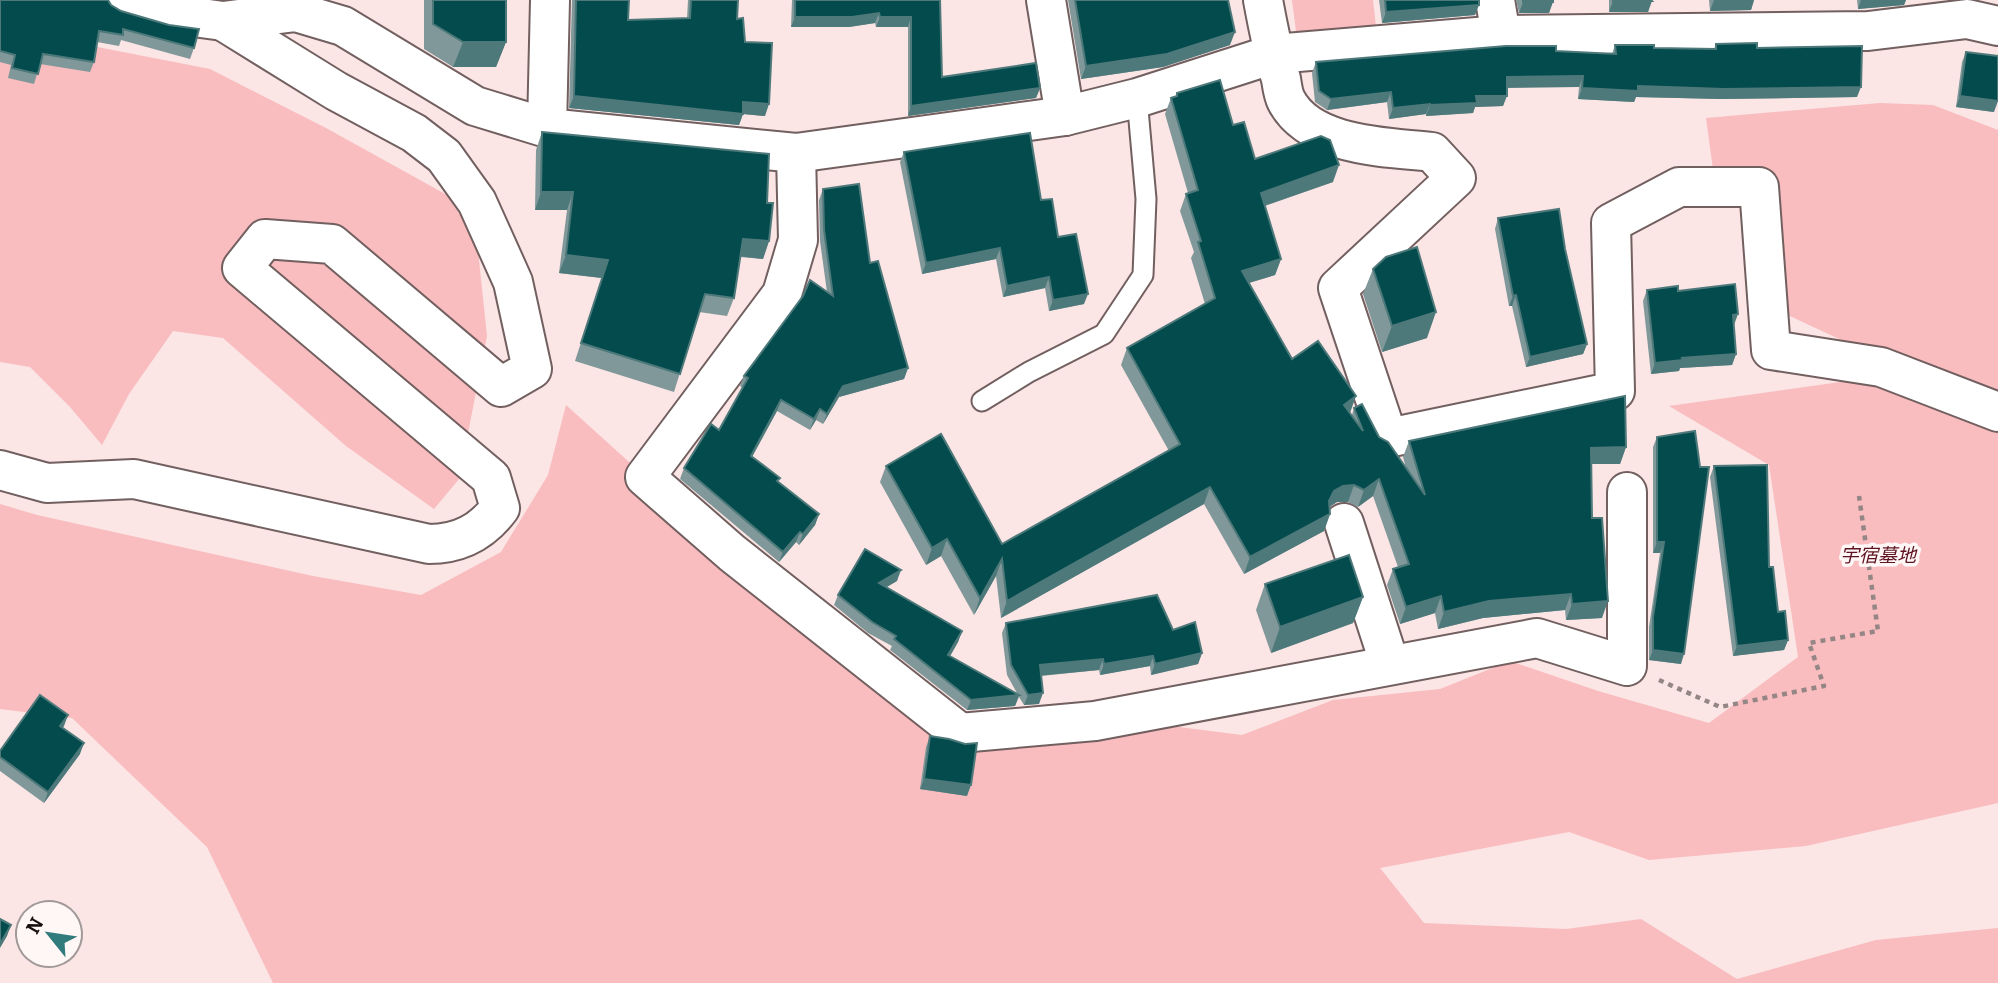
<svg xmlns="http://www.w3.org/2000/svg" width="1998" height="983" font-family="Bitter,'Noto Sans JP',serif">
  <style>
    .green { fill: #f9bcbf }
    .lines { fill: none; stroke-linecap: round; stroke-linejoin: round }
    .service-casing { stroke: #725f5f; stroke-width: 23 }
    .minor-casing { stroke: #725f5f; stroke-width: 42 }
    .path { stroke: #958686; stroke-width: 4.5; stroke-dasharray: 5 5; stroke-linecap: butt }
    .service { stroke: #fff; stroke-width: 19 }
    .minor { stroke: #fff; stroke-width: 38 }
    .wall { fill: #809899 }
    .shaded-wall { fill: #4e797b }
    .building { fill: #044b4d; stroke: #4e797b; stroke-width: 2 }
    .labels { text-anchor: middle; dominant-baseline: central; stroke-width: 7; stroke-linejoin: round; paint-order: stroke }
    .park-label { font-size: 19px; font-style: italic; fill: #5e1320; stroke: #fff6f6 }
  </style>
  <rect width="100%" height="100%" fill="#fbe5e5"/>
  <g class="green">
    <polygon points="1292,0 1373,0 1377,36 1298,47"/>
    <polygon points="0,28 210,69 326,128 447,195 477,241 487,336 459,479 434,509 346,446 223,338 173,331 129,394 102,445 70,407 30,367 0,362"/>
    <polygon points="1880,103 1933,105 1998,130 1998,803 1806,846 1649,860 1569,832 1380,868 1424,923 1566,929 1641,919 1737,979 1876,940 1998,928 1998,983 273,983 207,847 72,718 0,709 0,504 37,515 313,576 421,595 501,552 548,475 566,405 712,537 974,726 1124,720 1242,735 1333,700 1440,689 1510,661 1598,691 1709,723 1798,657 1769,465 1669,406 1862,379 1867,352 1777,310 1774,188 1715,184 1706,118"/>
  </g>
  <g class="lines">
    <g class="service-casing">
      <polyline id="service" points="982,401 1029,372 1104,334 1143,275 1146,199 1137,98"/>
    </g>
    <g class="minor-casing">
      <g id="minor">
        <polyline points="123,0 171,14 223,21 296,12 343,26 475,106 547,128 796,153 1065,116 1137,98 1274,54 1501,35 1868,31 1967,19 1998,26"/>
        <polyline points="1046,0 1065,116"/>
        <path d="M1263,0c5,27 10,53 18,79 1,6 2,15 5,21 24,47 101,47 146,52l24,26 -118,110 50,150 227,-47 -4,-168 68,-36h80l12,163 110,17 117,45"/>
        <polyline points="1495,0 1501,35"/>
        <polyline points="547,128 550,0"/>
        <polyline points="796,153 798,240 782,294 645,477 732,553 960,733 1095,721 1537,638 1627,666 1627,492"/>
        <path d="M0,470l47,13 87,-4 295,65c31,0 53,-12 71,-36l-9,-30 -249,-210 23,-29 67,5 169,143 31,-18 -19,-87 -36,-80 -33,-46 -30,-23 -78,-42 -113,-70"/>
        <polyline points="1344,523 1390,665"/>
      </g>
    </g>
    <polyline class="path" points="1659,680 1720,707 1824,686 1809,643 1878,631 1859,496"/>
    <use href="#service" class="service"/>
    <use href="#minor" class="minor"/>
  </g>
  <g class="wall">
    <polygon points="0,0 111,5 194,48 190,59 121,40 119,46 97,42 94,62 90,72 40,64 34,84 8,78 11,65 0,62"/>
    <polygon points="424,0 506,0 506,42 496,67 453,67 424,49"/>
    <polygon points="572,0 629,0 628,20 687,19 688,0 738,0 737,19 745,42 765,116 743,114 739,125 569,108"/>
    <polygon points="792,0 940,0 942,77 1040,88 1036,98 908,116 908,27 876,27 875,23 849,27 791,27"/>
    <polygon points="1068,0 1228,0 1230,45 1163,67 1081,79"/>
    <polygon points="1379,0 1479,0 1475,15 1382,23"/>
    <polygon points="1516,0 1553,0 1549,13 1519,13"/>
    <polygon points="1609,0 1651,0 1648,12 1609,12"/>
    <polygon points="1709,0 1754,0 1751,10 1710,11"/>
    <polygon points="1857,0 1906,0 1904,5 1858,9"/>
    <polygon points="1716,44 1757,48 1857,97 1721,99 1636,97 1634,102 1578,99 1579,87 1507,87 1503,106 1475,107 1473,113 1426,116 1426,114 1389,119 1387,102 1327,110 1315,102 1312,73 1316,62 1556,51 1612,54 1615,45 1654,48 1714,49"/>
    <polygon points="1966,52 1994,112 1956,107 1962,62"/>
    <polygon points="1177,93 1233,125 1255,159 1333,182 1265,206 1281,259 1275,275 1249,283 1292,359 1352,415 1354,408 1406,468 1403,457 1409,441 1626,447 1620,464 1591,464 1592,518 1602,618 1566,620 1565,610 1483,618 1438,629 1435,613 1400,624 1387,585 1393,569 1398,567 1373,496 1358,507 1348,502 1337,502 1329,507 1330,514 1324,531 1244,574 1204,504 1001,618 996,576 974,615 941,556 926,565 880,482 886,466 1002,544 1169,451 1121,365 1127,348 1205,304 1191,258 1194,252 1180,211 1186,194 1188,193 1165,114 1171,98 1176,96"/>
    <polygon points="542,132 767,203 769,241 763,259 740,257 734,298 727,316 699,312 674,392 575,361 602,278 559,273 567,210 535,210 536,150"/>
    <polygon points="904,152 1041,200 1058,237 1084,304 1049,311 1045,288 1003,297 996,259 922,274 900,162"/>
    <polygon points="823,189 870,263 908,368 904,379 839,397 823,424 816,420 810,430 777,411 752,457 779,482 819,514 815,525 799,545 796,542 779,562 680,479 684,468 719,430 743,388 740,386 744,376 827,292 820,241 819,200"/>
    <polygon points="1498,218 1565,249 1587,344 1583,354 1526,367 1512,306 1509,306 1495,229"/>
    <polygon points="1373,269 1427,338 1382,352 1363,294"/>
    <polygon points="1647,290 1678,291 1734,325 1736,354 1732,365 1680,368 1679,371 1651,374 1643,301"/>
    <polygon points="1657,437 1681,664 1649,660 1649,627 1660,553 1653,553 1653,447"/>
    <polygon points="1714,466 1769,567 1778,612 1788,640 1784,650 1733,656 1710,477"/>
    <polygon points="897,581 886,587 962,631 958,642 950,656 1018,695 1007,675 1002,633 1006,623 1173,630 1202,653 1198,664 1151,675 1150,666 1100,675 1099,670 1041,676 1039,704 1024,705 1019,697 1015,706 967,710 890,650 892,646 868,633 834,605 838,595"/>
    <polygon points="1265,584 1363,597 1353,623 1271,653 1256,610"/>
    <polygon points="64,726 62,728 80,754 44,803 0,771 0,751"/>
    <polygon points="930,736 967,796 920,789 926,747"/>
  </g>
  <g class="shaded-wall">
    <polygon points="1714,0 1754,0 1751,10 1710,11"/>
    <polygon points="1861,0 1906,0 1904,5 1858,9"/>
    <polygon points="1613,1 1652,1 1648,12 1609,12"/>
    <polygon points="1523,2 1553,2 1549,13 1519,13"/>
    <polygon points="1479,5 1475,15 1382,23 1386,12"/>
    <polygon points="879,13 875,23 849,27 791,27 795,17"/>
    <polygon points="880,17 911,17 908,27 876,27"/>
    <polygon points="1235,32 1230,45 1163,67 1081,79 1086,66"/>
    <polygon points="463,42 506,42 496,67 453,67"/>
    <polygon points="1583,76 1579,87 1503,88 1507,77"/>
    <polygon points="1638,86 1861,87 1857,97 1721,99 1636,97 1634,102 1578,99 1582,88"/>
    <polygon points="1040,88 1036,98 908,116 911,106"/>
    <polygon points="1391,92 1387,102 1327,110 1331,99"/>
    <polygon points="574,96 743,102 769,104 765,116 743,114 739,125 569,108"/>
    <polygon points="1476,96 1507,96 1503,106 1475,107 1473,113 1426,116 1430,105"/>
    <polygon points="1960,96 1998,101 1994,112 1956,107"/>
    <polygon points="1430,104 1426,114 1389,119 1393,108"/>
    <polygon points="1339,165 1333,182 1255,209 1261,193"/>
    <polygon points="541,192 573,192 567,210 535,210"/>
    <polygon points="743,239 769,241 763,259 737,256"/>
    <polygon points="1000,248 996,259 922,274 926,263"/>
    <polygon points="566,255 608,260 602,278 559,273"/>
    <polygon points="1281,259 1275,275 1235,287 1242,271"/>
    <polygon points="1049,277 1045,288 1003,297 1007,286"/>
    <polygon points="1088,294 1084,304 1049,311 1053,300"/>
    <polygon points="1516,295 1512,306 1509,306 1513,296"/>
    <polygon points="1436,312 1427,338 1382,352 1392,326"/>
    <polygon points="1738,314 1734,325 1733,315"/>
    <polygon points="1587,344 1583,354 1526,367 1530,357"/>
    <polygon points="1736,354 1732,365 1680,368 1679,371 1651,374 1655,363 1682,358"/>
    <polygon points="908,368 904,379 839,397 823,424 827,414 843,386"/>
    <polygon points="1356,396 1350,413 1344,405"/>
    <polygon points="781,400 777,411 747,466 751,456"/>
    <polygon points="820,409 816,420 810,430 814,419"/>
    <polygon points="1626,447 1620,464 1585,464 1591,448"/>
    <polygon points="1379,479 1373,496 1358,507 1364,490"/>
    <polygon points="1354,485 1348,502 1337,502 1328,508 1329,501 1334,491 1343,486"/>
    <polygon points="1210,487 1204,504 1001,618 1007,601"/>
    <polygon points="819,514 815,525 799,545 803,534"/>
    <polygon points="1330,514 1324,531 1244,574 1250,557"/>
    <polygon points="800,532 796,542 779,562 783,552"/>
    <polygon points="947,539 941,556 926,565 932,548"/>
    <polygon points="1657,542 1664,542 1660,553 1653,553"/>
    <polygon points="1002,559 996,576 974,615 980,598"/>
    <polygon points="901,570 897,581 875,594 879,583"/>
    <polygon points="1571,594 1565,610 1483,618 1438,629 1444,612 1489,601"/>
    <polygon points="1441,596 1435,613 1400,624 1406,607"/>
    <polygon points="1363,597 1353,623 1271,653 1280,627"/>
    <polygon points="1608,601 1602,618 1566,620 1572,604"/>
    <polygon points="962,631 958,642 945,665 948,655"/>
    <polygon points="1788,640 1784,650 1733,656 1737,646"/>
    <polygon points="1653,650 1684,654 1681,664 1649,660"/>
    <polygon points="1202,653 1198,664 1151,675 1155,664"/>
    <polygon points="1153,656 1150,666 1100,675 1104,664"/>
    <polygon points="1103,659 1099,670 1036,676 1040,665"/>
    <polygon points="1043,693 1039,704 1024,705 1028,695"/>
    <polygon points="1019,695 1015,706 967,710 971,700"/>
    <polygon points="68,715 64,726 56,736 60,726"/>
    <polygon points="84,743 80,754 44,803 48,792"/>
    <polygon points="924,779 971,785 967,796 920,789"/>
    <polygon points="11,925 7,936 0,948 0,944"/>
  </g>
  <g class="building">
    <polygon points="0,0 108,0 111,5 121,11 169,25 199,29 194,48 123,29 123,35 99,31 94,62 43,54 38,74 12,68 15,55 0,51"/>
    <polygon points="433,0 506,0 506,42 463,42 433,24"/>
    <polygon points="576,0 629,0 628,20 690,18 691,0 738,0 737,19 743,18 745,42 772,43 769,104 743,102 743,114 574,96"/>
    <polygon points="795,0 940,0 942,77 1036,63 1040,88 911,106 911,17 880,17 879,13 852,17 795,17"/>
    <polygon points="1075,0 1228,0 1235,32 1167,54 1086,66"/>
    <polygon points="1385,0 1479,0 1479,5 1386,12"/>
    <rect x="1523" y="0" width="30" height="2"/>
    <polygon points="1613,0 1651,0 1652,1 1613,1"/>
    <polygon points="1757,43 1757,48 1862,46 1861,87 1724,89 1638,86 1638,91 1582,88 1583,76 1507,77 1507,96 1476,96 1477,103 1430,105 1430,104 1393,108 1391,92 1331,99 1319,91 1316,62 1506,46 1556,46 1556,51 1616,54 1615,45 1654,45 1654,48 1716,49 1716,44"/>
    <polygon points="1966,52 1998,56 1998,101 1960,96"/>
    <polygon points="1220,80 1233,125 1244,122 1255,159 1321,136 1330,140 1339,165 1261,193 1281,259 1242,271 1292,359 1318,341 1356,396 1344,405 1363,431 1354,408 1362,404 1379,437 1388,442 1425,495 1409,441 1625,396 1626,447 1591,448 1592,518 1602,518 1608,601 1572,604 1571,594 1489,601 1444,612 1441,596 1406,607 1393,569 1409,564 1379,479 1364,490 1354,485 1343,486 1334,491 1329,501 1330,514 1250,557 1210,487 1007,601 1002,559 980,598 947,539 932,548 886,466 941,434 1002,544 1180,444 1127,348 1215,298 1198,242 1201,241 1186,194 1198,190 1171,98 1177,96 1177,93"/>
    <polygon points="542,132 769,154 767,203 773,203 769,241 743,239 734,298 705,294 680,374 581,343 608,260 566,255 573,192 541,192"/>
    <polygon points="1030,133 1041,200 1052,199 1058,237 1076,234 1088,294 1053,300 1049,277 1007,286 1000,248 926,263 904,152"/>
    <polygon points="859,184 870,263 878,261 908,368 843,386 827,414 820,409 814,419 781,400 751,456 780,478 777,481 819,514 803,534 800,532 783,552 684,468 711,424 719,430 748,378 744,376 803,296 810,280 833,296 824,230 823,189"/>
    <polygon points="1559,209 1565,249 1587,344 1530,357 1516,295 1513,296 1498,218"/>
    <polygon points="1417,247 1436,312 1392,326 1373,269 1386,257"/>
    <polygon points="1735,284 1738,314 1733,315 1736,354 1682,358 1683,360 1655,363 1647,290 1678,286 1678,291"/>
    <polygon points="1695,431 1700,467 1709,467 1684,654 1653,650 1653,617 1664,542 1657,542 1657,437"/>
    <polygon points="1767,465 1769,567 1773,567 1778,612 1785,611 1788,640 1737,646 1714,466"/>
    <polygon points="865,549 901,570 879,583 962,631 948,655 1019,695 971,700 894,639 896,636 872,622 838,595"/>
    <polygon points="1349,555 1363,597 1280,627 1265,584"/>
    <polygon points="1157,595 1173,630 1195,622 1202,653 1155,664 1153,656 1104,664 1103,659 1040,665 1043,693 1028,695 1011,665 1006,623"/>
    <polygon points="40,695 68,715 60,726 84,743 48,792 0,757 0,751"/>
    <polygon points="930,736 949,739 965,744 977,743 971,785 924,779"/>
    <polygon points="0,919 11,925 0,944"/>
  </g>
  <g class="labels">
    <g class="park-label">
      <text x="1878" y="555">宇宿墓地</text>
    </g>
  </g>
  <g transform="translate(49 934) rotate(300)"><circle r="33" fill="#fff6f6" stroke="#a29a9a" stroke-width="2"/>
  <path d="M0-5L12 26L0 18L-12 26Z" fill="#317b7d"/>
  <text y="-10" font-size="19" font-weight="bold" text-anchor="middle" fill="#160f0f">N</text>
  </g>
</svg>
